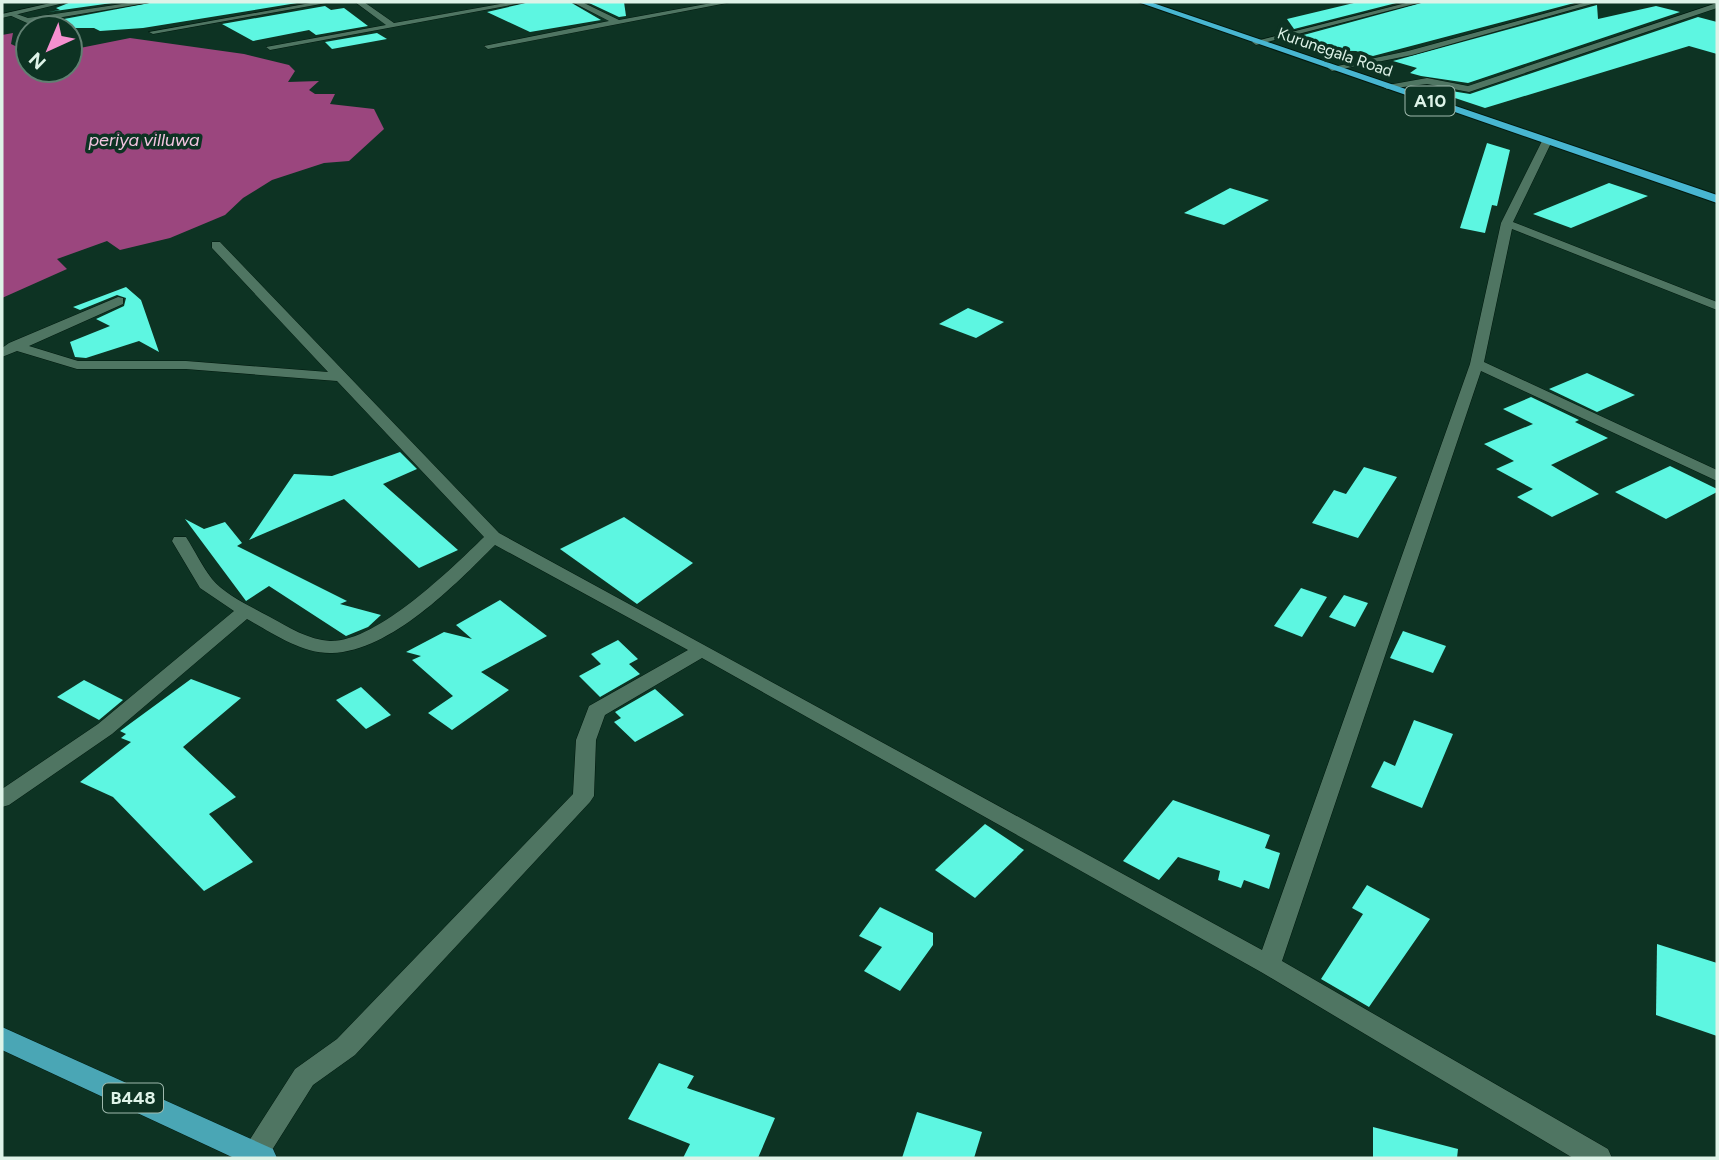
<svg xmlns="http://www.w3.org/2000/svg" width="1719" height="1160" font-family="Figtree,sans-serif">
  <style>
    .water { fill: #9b467e }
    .building { fill: #5df6e1 }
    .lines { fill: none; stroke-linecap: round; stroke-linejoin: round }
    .minor-casing { stroke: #00190e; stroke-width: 1 }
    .tertiary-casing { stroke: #00190e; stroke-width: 1 }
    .primary-casing { stroke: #00190e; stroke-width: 1 }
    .trunk-casing { stroke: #00190e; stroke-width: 2 }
    .minor { fill: #4f7562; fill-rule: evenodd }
    .tertiary { fill: #4f7562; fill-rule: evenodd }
    .primary { fill: #4aa6b5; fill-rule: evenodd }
    .trunk { fill: #48b6d1; fill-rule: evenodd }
    .labels { text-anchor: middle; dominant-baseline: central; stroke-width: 7; stroke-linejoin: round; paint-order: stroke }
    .far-street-label { font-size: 16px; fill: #def3e8; stroke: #0d3323 }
    .shield { fill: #0d3323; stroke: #9fb9ad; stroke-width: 2 }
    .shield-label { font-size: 18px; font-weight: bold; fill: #def3e8 }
    .far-water-label { font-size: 18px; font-style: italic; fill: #f4c5e1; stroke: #0d3323 }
  </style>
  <rect width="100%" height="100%" fill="#0d3323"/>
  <polygon class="water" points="13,33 11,44 28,52 28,70 70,70 70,50 130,38 244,54 289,65 295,71 288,82 319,81 309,90 315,94 335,94 330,104 374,109 384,129 349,161 324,163 272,180 243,198 225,215 170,238 120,250 107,241 57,259 67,269 2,298 2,35"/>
  <g class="building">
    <polygon points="71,2 119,2 48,12 60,10 56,8"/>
    <polygon points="155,2 303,2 143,28 100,31 94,28 32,28 32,25"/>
    <polygon points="530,2 570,2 601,20 530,32 487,12"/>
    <polygon points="587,2 624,2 626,16 619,17"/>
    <polygon points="1358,2 1400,2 1294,29 1287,19"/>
    <polygon points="1425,2 1578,2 1373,56 1356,51 1310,50 1300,36"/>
    <polygon points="1597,5 1598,19 1656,6 1680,12 1468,83 1421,76 1410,73 1417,68 1393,61"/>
    <polygon points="325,6 331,10 344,8 368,26 316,35 309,30 253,41 222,24"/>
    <polygon points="1698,17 1717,22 1717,54 1689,46 1485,108 1440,93 1445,90 1470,94"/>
    <polygon points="377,33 387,39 332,49 325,42"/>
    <polygon points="1487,143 1510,150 1497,206 1492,205 1485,233 1460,228"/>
    <polygon points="1609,183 1648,196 1571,228 1533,214"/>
    <polygon points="1230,188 1269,200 1224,225 1184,213"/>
    <polygon points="126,287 141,300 159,352 139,341 86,358 75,357 70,342 110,326 96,319 124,306 126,298 117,295 80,310 73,307"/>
    <polygon points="968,308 1004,322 976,338 939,324"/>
    <polygon points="1587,373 1635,395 1597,412 1549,389"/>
    <polygon points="1531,397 1579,420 1575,422 1608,438 1551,465 1599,494 1552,517 1517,497 1533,489 1496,469 1514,461 1484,444 1533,424 1503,409"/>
    <polygon points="400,452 417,469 383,484 458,550 419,568 344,499 249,540 294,474 332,476"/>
    <polygon points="1670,466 1717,489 1717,492 1666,519 1615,492"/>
    <polygon points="1364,467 1397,477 1358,538 1312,523 1334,490 1346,494"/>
    <polygon points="624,517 693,563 637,604 560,549"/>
    <polygon points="185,519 204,529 225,522 242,543 237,546 347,601 340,604 381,615 368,627 346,636 269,586 246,601"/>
    <polygon points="1301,588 1327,597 1302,637 1274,626"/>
    <polygon points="1344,595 1368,603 1355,627 1329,617"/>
    <polygon points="500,600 547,636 481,672 509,690 452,730 428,713 453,696 412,660 421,656 406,652 444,632 472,639 456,625"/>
    <polygon points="1403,631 1446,646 1433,673 1390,658"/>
    <polygon points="618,640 638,659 629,664 640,674 600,697 579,676 601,664 591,654"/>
    <polygon points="191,679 241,698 183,747 236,797 209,814 253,862 204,891 113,797 80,782 131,742 121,738 126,734 120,731"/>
    <polygon points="84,680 123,700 99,720 57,697"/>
    <polygon points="361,687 391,715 366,729 336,700"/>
    <polygon points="655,689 684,715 635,742 614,722 621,718 615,712"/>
    <polygon points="1414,720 1453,734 1422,808 1371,787 1384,761 1395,766"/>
    <polygon points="1173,800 1270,835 1265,848 1280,853 1269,889 1244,880 1241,888 1218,880 1220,871 1178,857 1159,880 1123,861"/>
    <polygon points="985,824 1024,850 975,898 935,870"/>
    <polygon points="1367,885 1430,919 1369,1007 1321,979 1363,914 1352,908"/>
    <polygon points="880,907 933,933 933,945 900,991 864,971 882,947 859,936"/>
    <polygon points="1657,944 1717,963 1717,1036 1656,1015"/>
    <polygon points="659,1063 694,1076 687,1088 775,1118 758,1158 683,1158 690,1144 628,1119"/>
    <polygon points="917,1112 982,1132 974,1158 902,1158"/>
    <polygon points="1373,1127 1458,1149 1457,1158 1373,1158"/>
  </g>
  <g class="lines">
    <g class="minor-casing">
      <g id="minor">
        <polygon points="135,2 152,2 27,23 7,14 11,12 28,18"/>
        <polygon points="316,2 332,2 153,34 149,32"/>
        <polygon points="355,2 364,2 394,23 512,2 527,2 270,50 266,47 386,25"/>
        <polygon points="572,2 582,2 619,20 717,2 732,2 488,49 484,46 609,21"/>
        <polygon points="1410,2 1422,2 1256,45 1252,42"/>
        <polygon points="1587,2 1599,2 1412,55 1332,71 1328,68 1408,51"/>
        <polygon points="1717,3 1717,8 1469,92 1427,84 1387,89 1382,86 1427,78 1468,86"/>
        <path d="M1547,138l5,3 -39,81 204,80v8l-205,-81 -28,133 233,108v11l-236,-110 -199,590 326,188 4,9h-39l-312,-186 -559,-314 -97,57 -9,25 -2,56 -4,6 -235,253 -42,30 -46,73h-29l57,-89 42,-30 236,-245 3,-54 13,-34 99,-56 -193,-105c-40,40 -104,106 -163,108 -30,1 -60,-20 -85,-34l-135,115 -103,71 -7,2v-18l96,-65 136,-113 -34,-23 -28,-47 2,-4h12c9,14 16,29 26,42 13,16 40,28 58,38 18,10 39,23 60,24 47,1 121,-72 154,-104l-147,-156 -151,-12h-109l-60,-18 -15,6v-9l7,-5 109,-46 5,1v6l-94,42 49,15h108l142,11 -116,-124v-6h8l279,291 763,417 208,-586 31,-141 41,-82z"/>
      </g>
    </g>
    <g class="tertiary-casing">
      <polygon id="tertiary" points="55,2 68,2 2,18 2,14"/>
    </g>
    <g class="primary-casing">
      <polygon id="primary" points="2,1027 273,1149 277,1158 234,1158 2,1050"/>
    </g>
    <g class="trunk-casing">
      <polygon id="trunk" points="1138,2 1150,2 1717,195 1717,203"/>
    </g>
    <use href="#minor" class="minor"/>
    <use href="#tertiary" class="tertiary"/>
    <use href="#primary" class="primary"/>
    <use href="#trunk" class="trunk"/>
  </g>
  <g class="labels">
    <g class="far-street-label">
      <text transform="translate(1335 52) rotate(19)">Kurunegala Road</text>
    </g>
    <g class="shield">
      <rect x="1405.5" y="86.5" width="49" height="29" rx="5"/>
      <rect x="103" y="1083.5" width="60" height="29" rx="5"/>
    </g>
    <g class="shield-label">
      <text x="1430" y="101">A10</text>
      <text x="133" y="1098">B448</text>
    </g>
    <g class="far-water-label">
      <text x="144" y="140">periya villuwa</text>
    </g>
  </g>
  <rect width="1719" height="1160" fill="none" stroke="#def3e8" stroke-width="7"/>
  <g transform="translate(49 49) rotate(224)"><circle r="33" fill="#0d3323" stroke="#618072" stroke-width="2"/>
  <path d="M0-5L12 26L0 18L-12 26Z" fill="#f690d0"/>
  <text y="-10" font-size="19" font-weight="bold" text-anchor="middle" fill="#def3e8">N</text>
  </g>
</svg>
